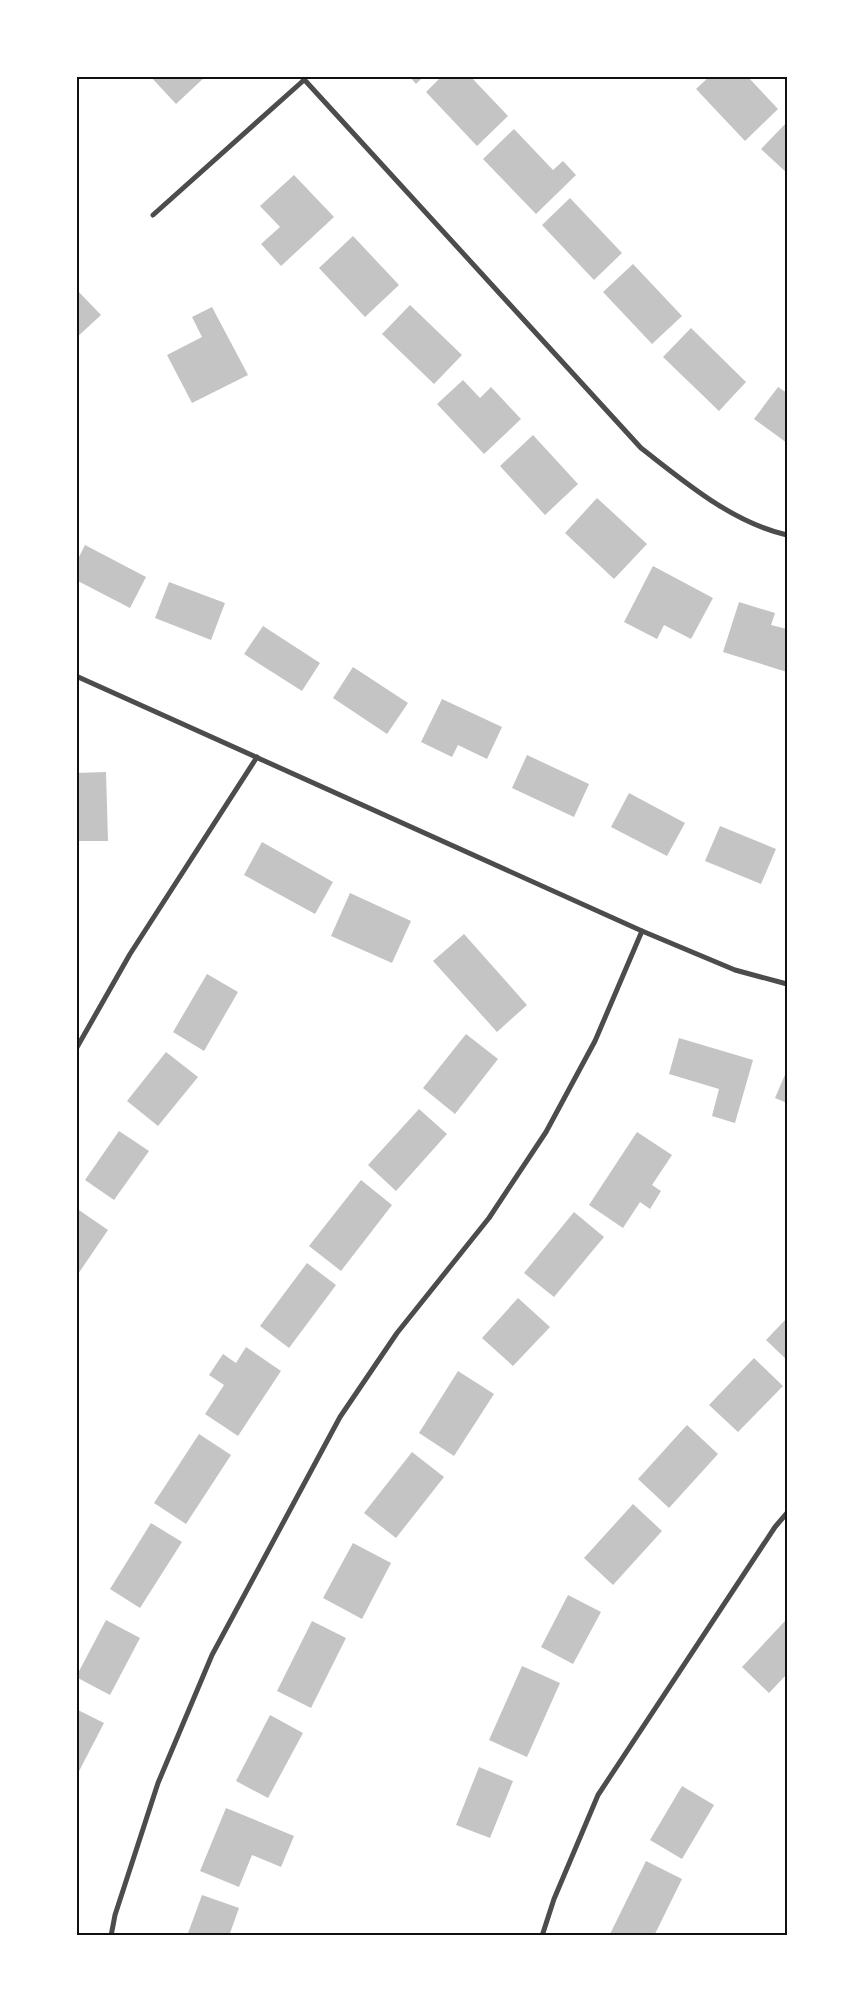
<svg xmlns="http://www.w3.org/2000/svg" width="863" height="2012" font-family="'DejaVu Sans',sans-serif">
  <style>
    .building { fill: #c4c4c4 }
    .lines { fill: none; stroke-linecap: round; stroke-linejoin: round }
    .minor { stroke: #4c4c4c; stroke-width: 5 }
    .neatline { fill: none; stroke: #111; stroke-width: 2 }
  </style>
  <rect width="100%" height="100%" fill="#fff"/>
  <g class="building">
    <polygon points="150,76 206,76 176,104"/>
    <polygon points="409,76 424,76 416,84"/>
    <polygon points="442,76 470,76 508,116 477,146 426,92"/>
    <polygon points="710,76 747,76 778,109 745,141 696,89"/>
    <polygon points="787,122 787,173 761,149"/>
    <polygon points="514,129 553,170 563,161 576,175 536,214 483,159"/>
    <polygon points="294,175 334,217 281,266 261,244 280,227 260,206"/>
    <polygon points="570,198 622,253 594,280 542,225"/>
    <polygon points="353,236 399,285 365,317 319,268"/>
    <polygon points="633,264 682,316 652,344 603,292"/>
    <polygon points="76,289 101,315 76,338"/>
    <polygon points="410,305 462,355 434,384 382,334"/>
    <polygon points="212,307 248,375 192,403 167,355 202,337 192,317"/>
    <polygon points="691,328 746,382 719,411 663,357"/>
    <polygon points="463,380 480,398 491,387 521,419 484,454 437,404"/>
    <polygon points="778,387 787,393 787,443 754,419"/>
    <polygon points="533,435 578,484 545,515 500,466"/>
    <polygon points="597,498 647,544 614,579 565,533"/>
    <polygon points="85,545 146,577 130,608 76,580 76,563"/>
    <polygon points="653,566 713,598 691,639 664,625 657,639 624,622"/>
    <polygon points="169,582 225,603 211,640 155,618"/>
    <polygon points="739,602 775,613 771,625 787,629 787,672 723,652"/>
    <polygon points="263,626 320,663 302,691 244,654"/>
    <polygon points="353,667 408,703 387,734 333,698"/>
    <polygon points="442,699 502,727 487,759 458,745 452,757 421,742"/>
    <polygon points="527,755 589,784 574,817 512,788"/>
    <polygon points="106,772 108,841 76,841 76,773"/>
    <polygon points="629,793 685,823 667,856 611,827"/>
    <polygon points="720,826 776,849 761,884 705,861"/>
    <polygon points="262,842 333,882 315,914 244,875"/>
    <polygon points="350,893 411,921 392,963 331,936"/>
    <polygon points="464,934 527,1005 497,1032 433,961"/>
    <polygon points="207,974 238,992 204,1051 173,1032"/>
    <polygon points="466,1034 498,1059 455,1114 423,1088"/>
    <polygon points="679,1038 753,1060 735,1123 712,1116 719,1089 669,1074"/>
    <polygon points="166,1052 198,1077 158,1126 127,1101"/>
    <polygon points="787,1070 787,1103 775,1098"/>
    <polygon points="419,1109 447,1134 396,1191 368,1165"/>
    <polygon points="119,1131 149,1151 114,1200 85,1180"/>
    <polygon points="637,1132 672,1155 652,1185 661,1191 650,1209 640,1202 623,1228 589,1205"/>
    <polygon points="361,1180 392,1205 341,1271 309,1246"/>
    <polygon points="76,1208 108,1230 76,1277"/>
    <polygon points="574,1212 604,1237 554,1297 524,1273"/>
    <polygon points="307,1263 336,1285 289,1348 260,1326"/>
    <polygon points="518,1298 550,1327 513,1366 482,1338"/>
    <polygon points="787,1318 787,1360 766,1340"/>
    <polygon points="246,1347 281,1371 238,1436 205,1414 224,1385 209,1375 223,1354 236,1363"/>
    <polygon points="754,1358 783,1386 738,1432 709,1405"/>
    <polygon points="458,1371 494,1394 454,1456 419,1433"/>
    <polygon points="687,1425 718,1454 669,1508 638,1479"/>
    <polygon points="199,1434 231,1455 186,1524 154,1503"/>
    <polygon points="412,1452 444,1477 396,1538 364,1513"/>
    <polygon points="633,1504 662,1531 613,1585 584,1558"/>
    <polygon points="151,1523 182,1542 140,1608 110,1589"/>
    <polygon points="353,1543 391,1563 362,1619 323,1598"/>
    <polygon points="568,1595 601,1612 573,1664 541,1647"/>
    <polygon points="106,1620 140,1638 110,1695 76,1677"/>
    <polygon points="312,1621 346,1638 311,1708 277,1691"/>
    <polygon points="785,1621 787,1622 787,1674 769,1693 742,1667"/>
    <polygon points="522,1666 560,1683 527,1757 489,1740"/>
    <polygon points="76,1709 104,1723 76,1777"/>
    <polygon points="270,1715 303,1733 268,1798 236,1781"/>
    <polygon points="479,1767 513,1781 490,1838 456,1825"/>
    <polygon points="682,1786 714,1805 682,1859 650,1840"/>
    <polygon points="226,1808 294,1836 281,1867 252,1855 239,1887 200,1871"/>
    <polygon points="646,1861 682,1879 654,1936 613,1936 610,1934"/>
    <polygon points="202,1895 239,1908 229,1936 187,1936"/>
  </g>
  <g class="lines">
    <g class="minor">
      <path d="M301,76l340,372c44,34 90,74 146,87"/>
      <polyline points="153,215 304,80"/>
      <polyline points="76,676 642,931 735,970 787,984"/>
      <polyline points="76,1049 130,954 257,757"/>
      <polyline points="111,1936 115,1915 158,1783 212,1655 340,1417 397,1333 489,1218 546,1132 595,1041 642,931"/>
      <polyline points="542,1936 554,1899 598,1795 775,1527 787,1513"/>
    </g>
  </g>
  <rect width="863" height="2012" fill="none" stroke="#ffffff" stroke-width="155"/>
  <rect x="78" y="78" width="708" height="1856" class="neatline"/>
</svg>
